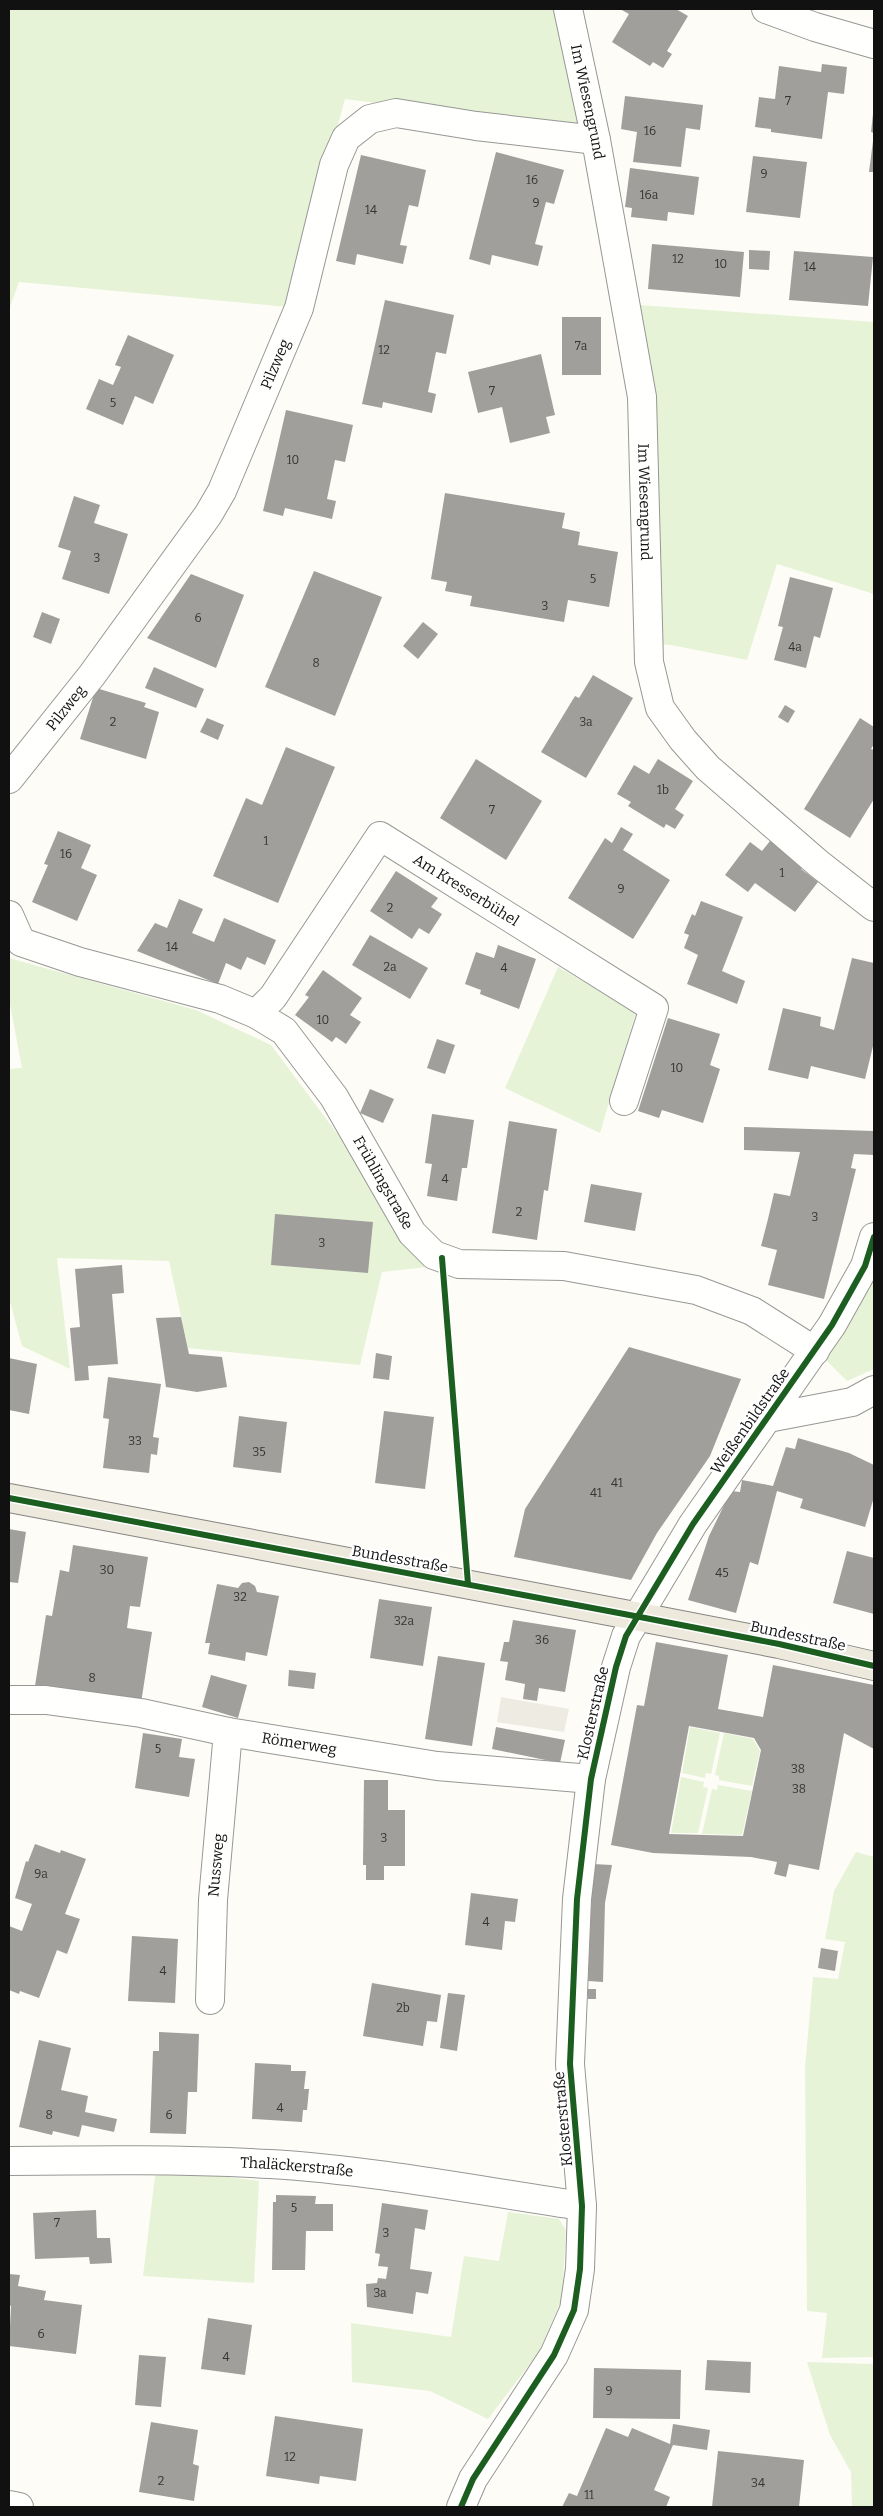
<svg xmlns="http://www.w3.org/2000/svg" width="883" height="2516" font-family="Bitter,serif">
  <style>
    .green { fill: #e7f3d7 }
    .plaza { fill: #edebe2 }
    .building { fill: #a19f9c; fill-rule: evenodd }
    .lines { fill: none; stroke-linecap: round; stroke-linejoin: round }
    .minor-casing { stroke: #979795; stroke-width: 30 }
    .major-casing { stroke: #858482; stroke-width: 30 }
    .minor { stroke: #fffffe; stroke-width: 28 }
    .major { stroke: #ede9dc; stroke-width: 28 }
    .cycleway-casing { stroke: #fff; stroke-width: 9 }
    .cycleway { stroke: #1b5e20; stroke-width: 6 }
    .labels { text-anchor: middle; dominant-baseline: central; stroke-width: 5; stroke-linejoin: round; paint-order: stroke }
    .number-label { font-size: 12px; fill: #353434 }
    .street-label { font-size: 15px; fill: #111; stroke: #fff }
  </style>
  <rect width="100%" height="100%" fill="#fdfcf7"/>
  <g class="green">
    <polygon points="9,9 563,9 587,130 345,99 288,307 19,282 9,310"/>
    <polygon points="626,304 874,322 874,594 777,564 747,660 671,645 650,644"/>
    <polygon points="9,958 196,1010 271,1045 436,1266 382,1272 360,1365 188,1348 169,1261 57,1258 70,1369 22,1346 9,1298 9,1069 22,1068 9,999"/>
    <polygon points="558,967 636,1012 600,1133 505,1088"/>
    <polygon points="874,1273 874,1369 847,1381 825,1359"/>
    <polygon points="690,1727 720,1733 711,1774 706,1773 705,1778 682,1773"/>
    <polygon points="724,1733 753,1739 760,1751 752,1786 719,1780 719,1776 715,1775"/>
    <polygon points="681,1777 704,1782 703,1787 708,1788 698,1833 671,1833"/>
    <polygon points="718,1785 752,1791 742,1835 702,1834 712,1789 717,1790"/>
    <polygon points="856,1852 874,1857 874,2357 822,2358 827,2313 807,2311 805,2068 813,1977 838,1979 845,1942 825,1939 834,1891"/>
    <polygon points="156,2168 259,2181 254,2283 143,2276"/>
    <polygon points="508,2212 559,2219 566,2230 562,2298 539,2352 488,2419 430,2391 352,2382 351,2323 451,2337 464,2256 499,2261"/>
    <polygon points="807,2362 874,2364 874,2507 852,2507 851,2472 830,2435"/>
  </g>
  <polygon class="plaza" points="501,1697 569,1709 564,1732 497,1722"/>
  <g class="building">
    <polygon points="620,9 676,9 688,16 667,51 672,54 663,68 653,62 650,66 612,42 629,14"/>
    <polygon points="822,64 847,67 844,94 828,92 822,139 771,132 771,129 755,127 759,97 775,99 779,66 821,72"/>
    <polygon points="625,96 703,105 700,130 686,128 681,167 633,162 637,132 621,129"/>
    <polygon points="873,114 874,114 874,133 871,132"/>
    <polygon points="873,141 874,141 874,172 869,172"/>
    <polygon points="496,152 564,170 554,204 546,202 535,244 543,246 538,266 492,255 490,265 469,259"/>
    <polygon points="361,155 426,170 418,207 409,205 400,245 407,246 403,264 357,254 355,265 336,261"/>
    <polygon points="753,156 807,162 800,218 746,212"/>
    <polygon points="630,168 699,177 694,215 668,212 667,221 631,217 632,208 625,207"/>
    <polygon points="652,244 744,252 740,297 648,289"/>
    <polygon points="749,250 770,251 769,270 749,269"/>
    <polygon points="794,251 873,257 868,306 789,300"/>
    <polygon points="385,300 454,315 446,354 436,352 428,392 436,394 432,413 383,402 382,408 362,404"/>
    <rect x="562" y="317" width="39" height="58"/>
    <polygon points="128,335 174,355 153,404 135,396 123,425 86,409 99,379 113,385 121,367 115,365"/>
    <polygon points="541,354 555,415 546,417 550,433 510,443 502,407 478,413 468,372"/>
    <polygon points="286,410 353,425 345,462 335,460 327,499 336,501 332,519 285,508 283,516 263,511"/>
    <polygon points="445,493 565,513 562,528 580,532 578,545 618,552 609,607 568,600 564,622 470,606 472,596 445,591 447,582 431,579"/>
    <polygon points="74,496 100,505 94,523 128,534 109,594 62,579 71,551 58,547"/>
    <polygon points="314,571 382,597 335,716 265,687"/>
    <polygon points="191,574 244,595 216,668 147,638"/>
    <polygon points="790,577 833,588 820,638 814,636 806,668 774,660 783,627 778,626"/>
    <polygon points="42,612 60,619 51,644 33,637"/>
    <polygon points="423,622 438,634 418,659 403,646"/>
    <polygon points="154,667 204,689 196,708 145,688"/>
    <polygon points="593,675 633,698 586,778 541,752 575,696 579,698"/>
    <polygon points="96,688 146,703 144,707 159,712 146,759 80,739"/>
    <polygon points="785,705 795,711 788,723 778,717"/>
    <polygon points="207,718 224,725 218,740 200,732"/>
    <polygon points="860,718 874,727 874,744 871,749 874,750 874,799 850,838 804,809"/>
    <polygon points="286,747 335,767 278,903 213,876 246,798 262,805"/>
    <polygon points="476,759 542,801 506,860 440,818"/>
    <polygon points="658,759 693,781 675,809 684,815 675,829 666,824 664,828 628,806 631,802 617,794 634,765 649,774"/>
    <polygon points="621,827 633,834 623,850 670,880 633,939 568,898 605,838 612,843"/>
    <polygon points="58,831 91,845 81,868 97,875 77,921 32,902 48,865 44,864"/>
    <polygon points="770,841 803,865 801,869 818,882 795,912 755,883 748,892 725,875 750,842 762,851"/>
    <polygon points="396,871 438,898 431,907 442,914 429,934 419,928 412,939 370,911"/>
    <polygon points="179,899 203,909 192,933 214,942 224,918 276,940 265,965 247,957 241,970 226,963 218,984 137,951 155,923 167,928"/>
    <polygon points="701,901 743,917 722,971 745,981 737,1004 687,984 698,955 684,948 689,935 684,933 692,914 695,916"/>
    <polygon points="370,935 428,968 410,999 352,965"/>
    <polygon points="498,945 536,959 519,1009 480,994 481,990 465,984 476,952 494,958"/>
    <polygon points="852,958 874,963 874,1042 865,1079 811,1066 808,1079 768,1070 783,1008 821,1017 820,1026 834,1030"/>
    <polygon points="323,970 362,998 350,1015 361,1022 346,1044 336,1037 332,1042 295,1015 309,997 305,995"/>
    <polygon points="668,1018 720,1034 710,1065 720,1069 703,1123 662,1110 659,1118 638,1111"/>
    <polygon points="437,1039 455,1045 445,1074 427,1068"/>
    <polygon points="370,1089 394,1099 383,1123 360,1113"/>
    <polygon points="432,1114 474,1120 467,1168 462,1168 457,1201 427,1196 432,1164 425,1163"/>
    <polygon points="509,1121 557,1129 548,1191 544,1190 537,1240 492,1233"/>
    <polygon points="744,1127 874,1131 874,1155 854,1154 851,1168 856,1169 824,1299 768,1285 777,1250 761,1246 768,1219 774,1193 790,1196 800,1152 744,1150"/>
    <polygon points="591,1184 642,1193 635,1231 584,1222"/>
    <polygon points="275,1214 373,1222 368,1273 271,1265"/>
    <polygon points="122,1265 124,1293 112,1294 118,1364 88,1366 89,1380 75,1381 70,1328 80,1327 75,1269"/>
    <polygon points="181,1317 189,1354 222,1357 227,1387 197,1392 166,1387 156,1318"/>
    <polygon points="629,1347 741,1379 710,1456 657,1533 631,1580 514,1557 525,1509"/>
    <polygon points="376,1353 392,1356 389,1380 373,1378"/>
    <polygon points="9,1358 37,1364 29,1414 9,1410"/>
    <polygon points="108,1377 161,1384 153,1437 159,1438 157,1455 151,1454 149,1473 103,1468 109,1419 103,1418"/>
    <polygon points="384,1411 434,1417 425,1489 375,1483"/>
    <polygon points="239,1416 287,1422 281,1473 233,1467"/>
    <polygon points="798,1438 849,1453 874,1465 874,1497 865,1527 800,1508 803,1499 777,1491 758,1565 750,1562 736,1613 688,1600 709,1536 731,1491 740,1492 742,1480 773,1486 786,1447 795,1449"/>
    <polygon points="9,1529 26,1532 18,1583 9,1582"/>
    <polygon points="73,1545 148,1557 140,1607 130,1606 127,1628 152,1632 141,1703 35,1686 46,1615 52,1616 60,1570 69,1572"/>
    <polygon points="847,1551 874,1558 874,1614 833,1603"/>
    <polygon points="249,1582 255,1586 257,1592 279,1596 267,1656 246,1652 245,1661 208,1654 210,1643 205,1643 217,1584 238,1588 242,1583"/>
    <polygon points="379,1599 432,1607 423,1666 370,1658"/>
    <polygon points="513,1620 576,1630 565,1692 539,1688 537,1701 523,1699 525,1684 505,1680 508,1662 500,1661 504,1642 509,1642"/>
    <path d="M656,1642l72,13 -10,54 45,8 10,-52 101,20v64l-30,-16 -25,137 -30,-6 -3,13 -12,-3 3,-12 -26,-5 -98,-4 -42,-8 26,-140 7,1zM689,1726l65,12 7,12 -18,86 -74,-2z"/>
    <polygon points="438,1656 485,1663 472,1746 425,1739"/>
    <polygon points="289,1670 316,1673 314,1689 288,1686"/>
    <polygon points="211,1675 247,1685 238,1718 202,1707"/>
    <polygon points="496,1727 565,1740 560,1763 492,1749"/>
    <polygon points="143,1733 182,1739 179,1757 195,1759 189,1797 135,1788"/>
    <polygon points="364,1780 388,1780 388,1810 405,1810 405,1866 384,1866 384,1880 366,1880 366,1865 363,1865"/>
    <polygon points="35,1844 60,1853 61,1850 86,1859 65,1914 80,1919 67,1954 57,1950 39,1998 20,1991 19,1994 9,1990 9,1926 22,1931 32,1904 15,1898 26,1861 28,1862"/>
    <polygon points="593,1864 612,1865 605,1903 603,1982 588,1981"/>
    <polygon points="471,1893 518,1899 515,1922 505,1921 502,1950 465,1945"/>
    <polygon points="132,1936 178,1939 175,2003 128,2001"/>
    <polygon points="821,1948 838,1951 835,1971 818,1968"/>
    <polygon points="372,1983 441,1995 437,2022 427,2021 423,2046 363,2036"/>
    <rect x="588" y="1989" width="8" height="10"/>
    <polygon points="448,1993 465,1995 457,2051 440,2048"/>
    <polygon points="159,2032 199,2034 197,2092 188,2092 186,2134 150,2133 153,2051 159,2051"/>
    <polygon points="39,2040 71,2048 61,2090 88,2096 85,2112 117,2119 114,2132 82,2125 79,2137 53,2131 52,2135 19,2127"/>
    <polygon points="255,2063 291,2065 291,2071 306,2071 304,2089 309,2089 307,2110 303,2110 302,2122 252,2119"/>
    <polygon points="276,2195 316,2196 315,2204 333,2204 333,2231 306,2231 305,2270 272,2270 273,2202 276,2202"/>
    <polygon points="382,2203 428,2210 425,2230 415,2228 410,2269 432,2272 428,2294 416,2292 413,2314 367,2307 366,2284 377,2283 378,2278 386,2279 388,2267 378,2266 380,2254 375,2253"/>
    <polygon points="96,2210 97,2238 110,2238 112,2263 90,2264 89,2257 35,2259 33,2213"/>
    <polygon points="9,2274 20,2275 18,2286 46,2291 44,2300 82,2305 76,2354 9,2346 11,2306 9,2305"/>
    <polygon points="208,2318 252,2325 245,2375 201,2369"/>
    <polygon points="139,2355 166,2357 161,2407 135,2405"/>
    <polygon points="707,2360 751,2362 750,2393 705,2390"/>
    <polygon points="594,2368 681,2370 680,2419 593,2418"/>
    <polygon points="275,2416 363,2429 356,2481 320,2476 319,2484 266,2476"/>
    <polygon points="151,2422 198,2430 193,2464 199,2466 194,2501 139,2492"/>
    <polygon points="673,2424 710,2430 707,2450 673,2445 654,2490 670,2497 666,2507 562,2507 569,2493 577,2496 606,2428 628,2437 632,2428 670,2444"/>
    <polygon points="718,2451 804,2460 799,2507 712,2507"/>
  </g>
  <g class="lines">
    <g class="minor-casing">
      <g id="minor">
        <path id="s1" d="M568,9l28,131 46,257 7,265 11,46 23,32 25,28 111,96 55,43"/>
        <polyline points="766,9 815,27 874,44"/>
        <path id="s2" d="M9,779l83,-104 116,-160 14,-24 77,-183 35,-143 12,-27 24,-19 26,-6 80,13 120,14"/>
        <path id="s3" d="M9,915l12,27 59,20 140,37 36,15 28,17 50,66 78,136 22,22 25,9 105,2 132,24 56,21 63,40"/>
        <path id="s4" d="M256,1014l17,-17 107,-161 274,172 -30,93"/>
        <polyline points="768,1418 852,1402 874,1390"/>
        <path id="s5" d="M9,1700h37l95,13 87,19 209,34 154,13"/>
        <path id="s6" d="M210,2000l3,-100 15,-168"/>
        <path id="s7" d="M9,2161c87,-1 174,-2 261,3 102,6 210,27 312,42"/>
        <polyline points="9,2505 19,2507"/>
        <polyline points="461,2507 473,2479 554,2355 574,2310 580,2269 582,2206 570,2064 577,1899 591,1779 616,1667 626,1636 693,1524 832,1325 865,1266 874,1237"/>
      </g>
    </g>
    <g class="major-casing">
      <polyline id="major" points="9,1498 640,1617 779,1644 874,1666"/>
    </g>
    <use href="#minor" class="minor"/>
    <use href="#major" class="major"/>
    <g class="cycleway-casing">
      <g id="cycleway">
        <polyline points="442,1258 468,1584"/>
        <polyline points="9,1498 640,1617 779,1644 874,1666"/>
        <polyline points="461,2507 473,2479 554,2355 574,2310 580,2269 582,2206 570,2064 577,1899 591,1779 616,1667 626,1636 693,1524 832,1325 865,1266 874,1237"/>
      </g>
    </g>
    <use href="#cycleway" class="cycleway"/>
  </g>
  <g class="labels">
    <g class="number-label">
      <text x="788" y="101">7</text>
      <text x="650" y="131">16</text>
      <text x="764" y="174">9</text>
      <text x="532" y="180">16</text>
      <text x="649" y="195">16a</text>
      <text x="536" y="203">9</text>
      <text x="371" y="210">14</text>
      <text x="678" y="259">12</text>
      <text x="721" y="264">10</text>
      <text x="810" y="267">14</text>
      <text x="581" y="346">7a</text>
      <text x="384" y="350">12</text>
      <text x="492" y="391">7</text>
      <text x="113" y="403">5</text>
      <text x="293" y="460">10</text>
      <text x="97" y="558">3</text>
      <text x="593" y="579">5</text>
      <text x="545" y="606">3</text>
      <text x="198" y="618">6</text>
      <text x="795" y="647">4a</text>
      <text x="316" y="663">8</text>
      <text x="113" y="722">2</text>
      <text x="586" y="722">3a</text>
      <text x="663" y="790">1b</text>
      <text x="492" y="810">7</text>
      <text x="266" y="841">1</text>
      <text x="66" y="854">16</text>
      <text x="782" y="873">1</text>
      <text x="621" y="889">9</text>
      <text x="390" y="908">2</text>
      <text x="172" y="947">14</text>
      <text x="390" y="967">2a</text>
      <text x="504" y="968">4</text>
      <text x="323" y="1020">10</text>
      <text x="677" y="1068">10</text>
      <text x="445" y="1179">4</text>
      <text x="519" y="1212">2</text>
      <text x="815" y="1217">3</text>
      <text x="322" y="1243">3</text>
      <text x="135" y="1441">33</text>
      <text x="259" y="1452">35</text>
      <text x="617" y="1483">41</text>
      <text x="596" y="1493">41</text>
      <text x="107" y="1570">30</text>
      <text x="722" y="1573">45</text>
      <text x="240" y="1597">32</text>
      <text x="404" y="1621">32a</text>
      <text x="542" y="1640">36</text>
      <text x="92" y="1678">8</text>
      <text x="158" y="1749">5</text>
      <text x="798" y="1769">38</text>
      <text x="799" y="1789">38</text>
      <text x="384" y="1838">3</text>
      <text x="41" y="1874">9a</text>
      <text x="486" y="1922">4</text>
      <text x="163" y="1971">4</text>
      <text x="403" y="2008">2b</text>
      <text x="280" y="2108">4</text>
      <text x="49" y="2115">8</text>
      <text x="169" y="2115">6</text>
      <text x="294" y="2208">5</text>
      <text x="57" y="2223">7</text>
      <text x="386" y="2233">3</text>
      <text x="380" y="2293">3a</text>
      <text x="41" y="2334">6</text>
      <text x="226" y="2357">4</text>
      <text x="609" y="2391">9</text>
      <text x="290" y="2457">12</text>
      <text x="161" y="2481">2</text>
      <text x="758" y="2483">34</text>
      <text x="589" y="2495">11</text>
    </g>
    <g class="street-label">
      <text stroke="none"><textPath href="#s1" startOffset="95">Im Wiesengrund</textPath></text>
      <text stroke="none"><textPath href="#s2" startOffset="496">Pilzweg</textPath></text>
      <text stroke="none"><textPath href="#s1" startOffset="500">Im Wiesengrund</textPath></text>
      <text stroke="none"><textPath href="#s2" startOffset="91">Pilzweg</textPath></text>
      <text stroke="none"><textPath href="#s4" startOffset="319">Am Kresserbühel</textPath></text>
      <text stroke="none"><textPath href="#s3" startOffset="490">Frühlingstraße</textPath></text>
      <text transform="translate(750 1421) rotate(-55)">Weißenbildstraße</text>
      <text transform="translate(400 1559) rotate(10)">Bundesstraße</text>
      <text transform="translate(798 1636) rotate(12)">Bundesstraße</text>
      <text transform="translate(593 1713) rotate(-77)">Klosterstraße</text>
      <text stroke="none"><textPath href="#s5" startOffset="294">Römerweg</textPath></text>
      <text stroke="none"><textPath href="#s6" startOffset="135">Nussweg</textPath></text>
      <text transform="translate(563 2119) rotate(-95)">Klosterstraße</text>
      <text stroke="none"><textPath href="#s7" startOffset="288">Thaläckerstraße</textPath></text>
    </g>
  </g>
  <rect width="883" height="2516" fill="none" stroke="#111111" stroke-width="20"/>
</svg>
